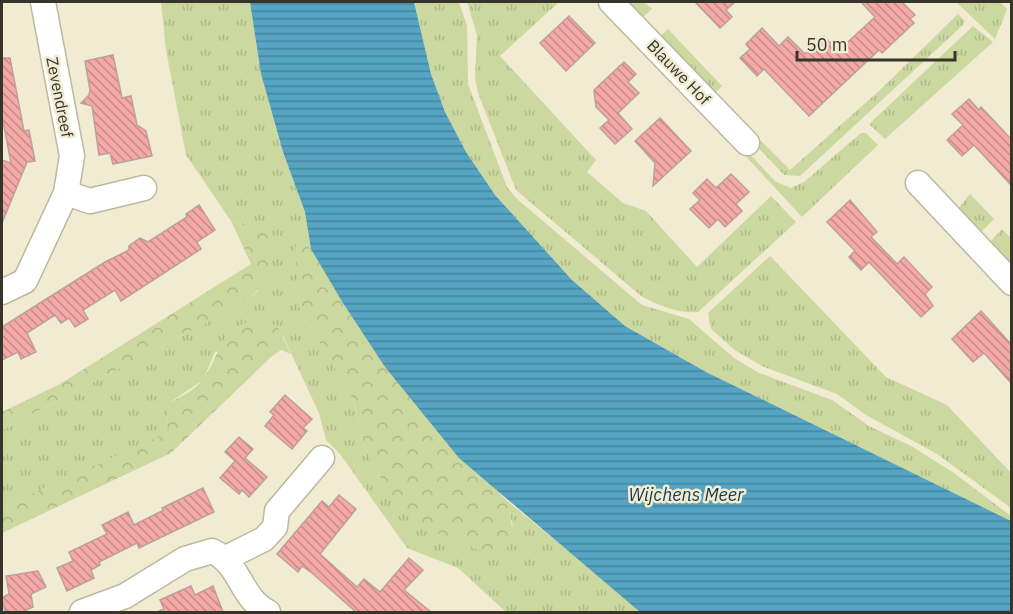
<svg xmlns="http://www.w3.org/2000/svg" width="1013" height="614" font-family="'IBM Plex Sans',sans-serif">
  <style>
    .grass { fill: url(#grass-tufts) }
    .forest { fill: url(#forest-crowns) }
    .water { fill: url(#water-rules) }
    .building { fill: url(#building-back-hatch); stroke: #bc9f9e; stroke-width: 1.5 }
    .lines { fill: none; stroke-linecap: round; stroke-linejoin: round }
    .street-casing { stroke: #bdb8a0; stroke-width: 27 }
    .street { stroke: #fff; stroke-width: 24 }
    .labels { text-anchor: middle; dominant-baseline: central; stroke-width: 5; stroke-linejoin: round; paint-order: stroke }
    .street-label { font-size: 16px; fill: #37342b; stroke: #f1ebd2 }
    .water-label { font-size: 18px; font-style: italic; fill: #173c49; stroke: #f1ebd2 }
  </style>
  <defs>
    <pattern id="grass-tufts" width="24" height="20" patternUnits="userSpaceOnUse" patternTransform="scale(1.5)"><rect width="24" height="20" fill="#cbd89f"/><path d="M3 7l-1-3M5 7V3M7 7l1-3M15 17l-1-3M17 17v-4M19 17l1-3" fill="none" stroke="#afba89"/></pattern>
    <pattern id="forest-crowns" width="20" height="18" patternUnits="userSpaceOnUse" patternTransform="scale(1.5)"><rect width="20" height="18" fill="#cbd89f"/><path d="M2 6a3 3 0 1 1 6 0M12 15a3 3 0 1 1 6 0" fill="none" stroke="#afba89"/></pattern>
    <pattern id="water-rules" width="6" height="5" patternUnits="userSpaceOnUse" patternTransform="scale(1.5)"><rect width="6" height="5" fill="#55a4c2"/><path d="M0 2.5h6" fill="none" stroke="#47869e"/></pattern>
    <pattern id="building-back-hatch" width="6" height="6" patternUnits="userSpaceOnUse" patternTransform="scale(1.5)"><rect width="6" height="6" fill="#f4a9a6"/><path d="M-1 5l2 2M0 0l6 6M5-1l2 2" fill="none" stroke="#c68a87"/></pattern>
  </defs>
  <rect width="100%" height="100%" fill="#f1ebd2"/>
  <g class="grass">
    <polygon points="161,2 250,2 261,74 283,152 305,212 311,249 302,242 310,327 329,354 353,400 364,445 383,483 404,513 513,526 506,500 625,597 640,612 506,612 458,568 407,548 340,454 326,440 319,413 283,336 215,352 203,380 169,403 167,421 161,436 2,507 2,430 244,303 258,291 259,226 231,221 186,155 166,50"/>
    <polygon points="414,2 459,2 467,26 468,84 507,187 517,199 642,305 689,319 734,358 759,373 832,400 869,426 913,447 954,473 1011,516 1011,521 706,372 625,326 572,280 495,195 466,152 445,112 431,74"/>
    <path d="M467,2h92l-59,54 96,104 -9,12 36,31 23,8 51,56 74,-71 25,26 -98,90c-18,2 -41,-7 -57,-16l-125,-106 -38,-97 -3,-15 2,-43z"/>
    <polygon points="621,2 644,2 652,9 639,21"/>
    <polygon points="956,2 1000,2 1007,9 995,39"/>
    <polygon points="958,14 965,21 963,25 800,176 784,175 753,142 758,138 790,170 880,90"/>
    <polygon points="973,26 993,42 885,139 869,124"/>
    <polygon points="668,29 722,86 712,96 657,39"/>
    <polygon points="861,133 866,133 878,145 802,217 741,151 744,148 776,182 791,188 804,182"/>
    <polygon points="970,194 994,219 978,235 958,209"/>
    <polygon points="1002,229 1011,238 1011,270 988,244"/>
    <polygon points="770,256 886,377 947,405 1011,473 1011,508 937,454 866,415 837,394 764,367 736,351 711,329 708,313"/>
  </g>
  <g class="forest">
    <path d="M231,221l28,5 10,8c0,36 4,45 -25,69l-242,127v-18l58,-28 191,-120z"/>
    <path d="M302,242l9,7 74,118 121,133c5,19 11,35 -2,52l-16,2 -47,-19 -37,-22 -21,-30 -19,-38 -11,-45 -54,-93 -4,-60z"/>
    <path d="M265,319l12,7 14,28 -10,-4 -10,7 -100,96 -169,80v-26l158,-71 7,-15 2,-18c11,-6 27,-13 34,-24 22,-31 14,-55 62,-60z"/>
  </g>
  <polygon class="water" points="250,2 414,2 431,74 445,112 466,152 495,195 572,280 625,326 706,372 1011,521 1011,612 640,612 459,458 385,367 343,303 311,249 305,212 283,152 261,74"/>
  <g class="building">
    <polygon points="695,2 735,2 726,10 732,17 720,28"/>
    <polygon points="861,2 902,2 915,15 910,19 914,23 882,53 879,50 809,116 764,69 757,76 740,58 750,49 746,44 762,28 779,46 788,37 805,54 824,36 838,51 875,17"/>
    <polygon points="569,16 595,43 566,71 540,43"/>
    <polygon points="113,55 122,98 131,96 137,125 146,131 152,156 113,164 110,153 99,155 92,106 81,103 89,95 90,90 85,61"/>
    <polygon points="2,58 10,58 24,131 29,130 35,161 27,162 2,223 2,160 11,163 2,116"/>
    <polygon points="624,62 636,74 628,82 639,93 618,113 632,129 615,144 600,128 609,120 596,107 594,90"/>
    <polygon points="969,99 979,110 981,107 1011,139 1011,185 974,145 962,156 947,140 963,125 952,114"/>
    <polygon points="660,118 691,151 653,186 655,163 635,141"/>
    <polygon points="731,174 749,192 736,204 742,211 725,227 718,219 709,228 690,209 700,200 693,193 707,179 716,188"/>
    <polygon points="850,200 877,232 871,237 897,264 904,257 932,287 925,294 933,306 921,317 869,262 861,270 849,257 855,251 827,222"/>
    <polygon points="199,205 215,230 197,242 201,249 121,301 115,290 83,310 88,319 75,327 69,318 61,323 55,315 27,333 36,352 21,359 18,352 2,360 2,327 105,262 129,250 129,246 140,238 148,242 187,217 186,214"/>
    <polygon points="981,311 1011,344 1011,383 984,353 973,362 952,339"/>
    <polygon points="285,395 312,419 303,428 307,431 292,449 265,426 274,415 270,412"/>
    <polygon points="239,437 253,449 245,458 267,477 249,497 242,490 239,494 220,478 235,461 225,452"/>
    <polygon points="203,488 214,512 139,548 137,543 99,562 100,565 91,570 94,578 67,591 57,568 73,561 69,552 107,534 102,525 128,512 134,525 164,510 162,508"/>
    <polygon points="339,495 356,509 320,554 357,587 364,579 380,592 409,558 423,570 404,590 431,612 356,612 312,573 302,566 298,572 277,554 322,501 329,507"/>
    <polygon points="38,571 46,587 31,594 33,607 22,612 5,612 2,598 9,594 6,576"/>
    <polygon points="191,586 195,595 213,586 223,612 157,612 164,609 160,600"/>
  </g>
  <g class="lines">
    <g class="street-casing">
      <g id="street">
        <polyline points="611,2 747,143"/>
        <polyline points="918,183 1012,283"/>
        <polyline points="66,193 90,201 144,188"/>
        <polyline points="2,292 25,281 66,193 72,156 43,2"/>
        <polyline points="226,558 264,539 275,527 277,511 322,458"/>
        <path d="M82,612l43,-16 60,-37 27,-8c29,13 28,47 56,61"/>
      </g>
    </g>
    <use href="#street" class="street"/>
  </g>
  <g class="labels">
    <g class="street-label">
      <text transform="translate(679 72) rotate(46)">Blauwe Hof</text>
      <text transform="translate(60 97) rotate(79)">Zevendreef</text>
    </g>
    <g class="water-label">
      <text x="686" y="494">Wijchens Meer</text>
    </g>
  </g>
  <rect width="1013" height="614" fill="none" stroke="#37342b" stroke-width="6"/>
  <path d="M797 51v9h158v-9" fill="none" stroke="#37342b" stroke-width="3"/>
  <text x="806" y="51" font-size="18" fill="#37342b" stroke="#f1ebd2" stroke-width="4.5" paint-order="stroke">50 m</text>
</svg>
